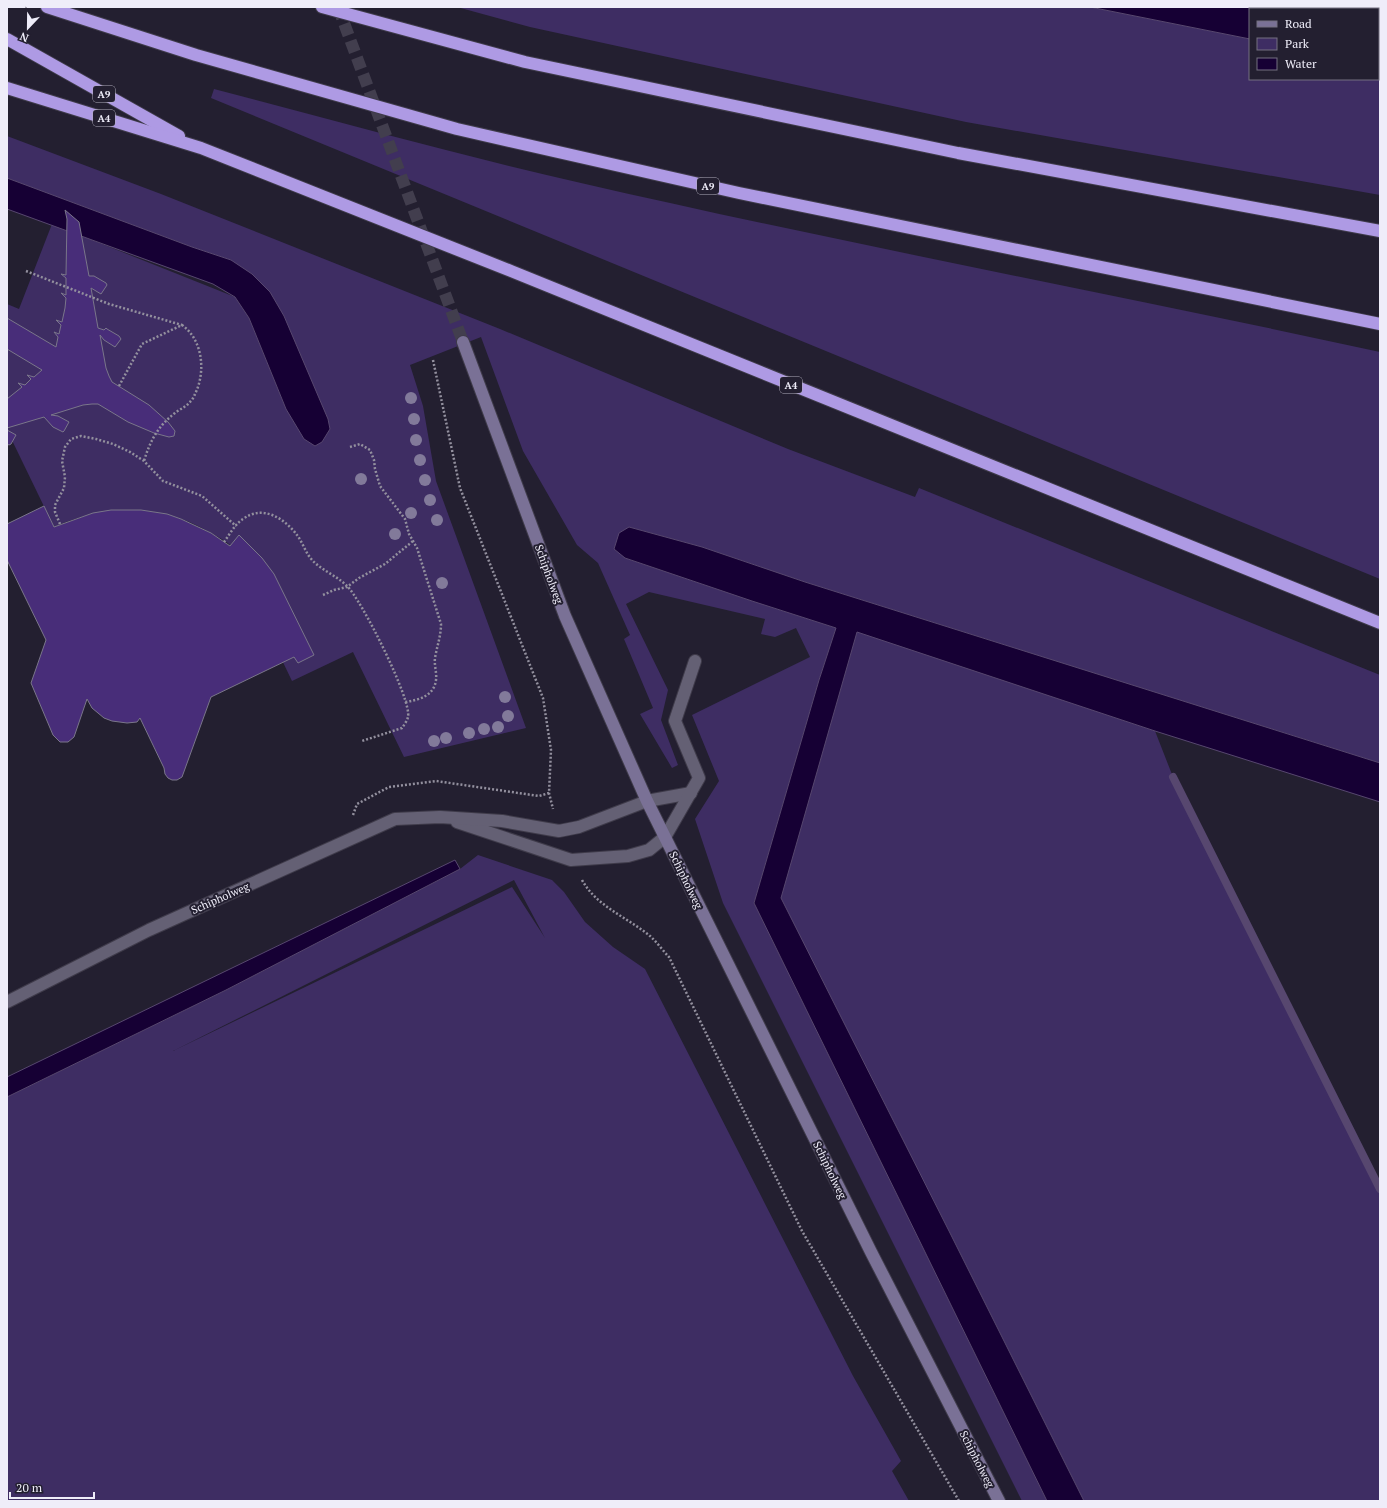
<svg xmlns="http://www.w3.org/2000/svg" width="1387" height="1508" font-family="'PT Serif',serif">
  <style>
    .green { fill: #3e2d63; fill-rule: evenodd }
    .water { fill: #160034; stroke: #57476f }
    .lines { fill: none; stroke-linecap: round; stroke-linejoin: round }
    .stream { stroke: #57476f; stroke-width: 8 }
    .building { fill: #482d79; stroke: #7a768a }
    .secondary-tunnel { stroke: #423e4e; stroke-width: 12; stroke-dasharray: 12 6; stroke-linecap: butt }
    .lane-casing { stroke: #3f3b4a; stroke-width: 14 }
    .street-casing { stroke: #3f3b4a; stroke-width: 14 }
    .secondary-casing { stroke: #3f3b4a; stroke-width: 14 }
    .highway-casing { stroke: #3f3b4a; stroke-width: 14 }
    .path { stroke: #93909e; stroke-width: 2.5; stroke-dasharray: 2 2; stroke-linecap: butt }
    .lane { stroke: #646074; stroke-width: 12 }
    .street { stroke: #646074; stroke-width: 12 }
    .secondary { stroke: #7a7196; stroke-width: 12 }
    .highway { stroke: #ae9ae4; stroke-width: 12 }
    .tree { fill: #827a9a }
    .labels { text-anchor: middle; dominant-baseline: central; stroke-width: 4; stroke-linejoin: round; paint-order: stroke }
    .shield { fill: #231f30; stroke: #b2afbd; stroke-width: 1 }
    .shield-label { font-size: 10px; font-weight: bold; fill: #efedf9 }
    .street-label { font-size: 11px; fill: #efedf9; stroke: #231f30 }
  </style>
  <rect width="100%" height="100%" fill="#231f30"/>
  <g class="green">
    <polygon points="457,7 1090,7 1250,39 1250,79 1378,79 1378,64 1380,65 1380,195 966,122 530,27"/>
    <polygon points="1281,7 1380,7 1380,28 1378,27 1378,9 1290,9"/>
    <path d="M214,89c123,32 244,66 367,94 265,61 533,111 799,169v227l-1169,-481z"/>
    <path d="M7,136l154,58 339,135 288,120 127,48 4,-9 461,187v88l-575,-181 -103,-35 -73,-20 -4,31 127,43 84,27 -17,52 -65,223 293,598h-25l-299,-598 -28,-84 24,-38 -27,-66 118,-58 -14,-29 -21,9 -14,-3 4,-15 -116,-27 -23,12 42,86 -7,30 17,45 -6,3 -32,-54 13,-6 -29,-69 6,-4 -32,-72 -21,-18 -54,-94 -42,-114 -71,28 13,41 13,75 90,247 -122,29 -51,-105 -61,29c-15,-31 -29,-61 -42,-92 -5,-10 -9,-20 -14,-30 -1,-4 -2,-9 -4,-12 -5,-6 -16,-11 -23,-15 -48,-29 -104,-28 -155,-5l-47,-97v-126l12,5 33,-85 183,73 14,21 37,91 -55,-149 -39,-13 -185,-69z"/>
    <polygon points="857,631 1155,731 1173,777 1380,1189 1380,1501 1084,1501 949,1231 780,898"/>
    <path d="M478,855l74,25 12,12 21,30 28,25 32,22 208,407 48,85 -9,10 17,30h-902v-404l219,-107 234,-121zM514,880l31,58 -33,-51 -339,164z"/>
  </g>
  <g class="water">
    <polygon points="1090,7 1281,7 1290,9 1250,9 1250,39"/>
    <polygon points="1378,27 1380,28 1380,65 1378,64"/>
    <polygon points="7,178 192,247 231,260 252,274 270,292 284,316 328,419 330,429 322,442 315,446 304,439 286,409 249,318 235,297 213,284 7,209"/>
    <polygon points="629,527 702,547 805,582 1380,763 1380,802 1155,731 857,632 781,898 949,1231 1084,1501 1047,1501 754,903 819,680 836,628 752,601 625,558 614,549 619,533"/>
    <polygon points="455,860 460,869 226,990 7,1097 7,1077"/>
  </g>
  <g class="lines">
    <polyline class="stream" points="1173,777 1380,1189"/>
  </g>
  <g class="building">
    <polygon points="65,210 79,222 89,276 94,276 106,283 107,285 101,294 91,288 98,328 104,330 106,328 107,329 119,336 121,339 115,347 104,340 100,335 106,368 109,376 112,382 149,405 168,422 175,431 174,436 169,437 154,433 128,422 98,404 92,404 83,405 51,415 58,416 69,422 64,431 63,432 53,427 44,417 7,428 7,399 22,387 18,383 25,385 31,379 27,375 34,377 42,370 7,349 7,318 56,347 58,337 54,332 59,334 61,325 56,320 62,322 65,308 66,298 61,293 66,295 66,278 61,274 66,275 67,219"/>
    <polygon points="7,430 16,435 11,444 9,445 7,444"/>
    <polygon points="44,506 54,527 93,513 111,510 141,510 167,514 181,519 211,533 230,546 239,535 262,558 274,574 314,655 298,663 294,657 211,697 182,777 177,780 172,780 168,778 165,774 164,768 140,718 137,722 127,723 112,721 104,718 92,708 87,699 74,737 68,742 60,742 53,735 31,683 46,640 7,560 7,524"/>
  </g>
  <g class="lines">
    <polyline class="secondary-tunnel" points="338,7 463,342"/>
    <g class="lane-casing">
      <g id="lane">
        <polyline points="647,801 691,793"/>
        <polyline points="665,837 699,778 675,721 695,661"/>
      </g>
    </g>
    <g class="street-casing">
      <g id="street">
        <polyline points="457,822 571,860 628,856 649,850 665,837"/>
        <polyline points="7,1002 149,930 395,819 440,817 502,821 559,831 579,827 647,801"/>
      </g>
    </g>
    <g class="secondary-casing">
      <polyline id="secondary" points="463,342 565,616 647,801 871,1252 999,1501"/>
    </g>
    <g class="highway-casing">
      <g id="highway">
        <polyline points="47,7 196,55 457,129 739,193 1380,324"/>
        <polyline points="322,7 525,62 958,153 1380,231"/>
        <polyline points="7,39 179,136"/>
        <polyline points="7,88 201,148 511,271 1380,623"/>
      </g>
    </g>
    <g class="path">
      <polyline points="26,271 109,304 182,325"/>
      <polyline points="433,360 460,488 543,698 551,750 549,793 553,809"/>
      <path d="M119,386l23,-42 40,-19c21,15 24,47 13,69 -1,3 -3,6 -5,8 -4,5 -10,7 -15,11 -17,13 -25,28 -31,48"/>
      <path d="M350,447l10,-3 10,6 4,10 1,9 5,17 25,33 4,15 8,14 24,76c0,12 -4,22 -6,34 -1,7 2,15 1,22 -2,16 -17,20 -31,22"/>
      <polyline points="60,524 55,512 55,505 64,488 65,477 62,461 65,447 71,439 81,436 96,439 113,444 130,452 144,461 163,481 202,496 236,526"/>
      <path d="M224,542c6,-8 11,-18 19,-23 20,-15 42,0 54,16 6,8 9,19 16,26 10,10 24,15 34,25 14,13 65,114 61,131 -1,4 -4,8 -6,11l-40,13"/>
      <polyline points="323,595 334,590 347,587 359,578 385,564 413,541"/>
      <polyline points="353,815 357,804 389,787 436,781 539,796 549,793"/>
      <path d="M582,880c15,27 45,37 68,56 7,6 13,15 19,21l133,274 157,270"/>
    </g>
    <use href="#lane" class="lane"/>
    <use href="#street" class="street"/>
    <use href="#secondary" class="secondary"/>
    <use href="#highway" class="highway"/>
  </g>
  <g class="tree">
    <circle cx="411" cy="398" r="6"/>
    <circle cx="414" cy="419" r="6"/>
    <circle cx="416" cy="440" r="6"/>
    <circle cx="420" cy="460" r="6"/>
    <circle cx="361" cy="479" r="6"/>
    <circle cx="425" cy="480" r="6"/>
    <circle cx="430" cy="500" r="6"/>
    <circle cx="411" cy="513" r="6"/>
    <circle cx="437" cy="520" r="6"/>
    <circle cx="395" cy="534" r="6"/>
    <circle cx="442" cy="583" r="6"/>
    <circle cx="505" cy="697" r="6"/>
    <circle cx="508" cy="716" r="6"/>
    <circle cx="498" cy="727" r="6"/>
    <circle cx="484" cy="729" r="6"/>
    <circle cx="469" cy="733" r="6"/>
    <circle cx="446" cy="738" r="6"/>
    <circle cx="434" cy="741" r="6"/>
  </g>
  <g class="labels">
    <g class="shield">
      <rect x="93" y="86" width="22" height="16" rx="3"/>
      <rect x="93" y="110" width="22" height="16" rx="3"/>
      <rect x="697" y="178" width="22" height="16" rx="3"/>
      <rect x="780" y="377" width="22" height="16" rx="3"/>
    </g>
    <g class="shield-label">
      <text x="104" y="94">A9</text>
      <text x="104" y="118">A4</text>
      <text x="708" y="186">A9</text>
      <text x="791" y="385">A4</text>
    </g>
    <g class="street-label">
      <text transform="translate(549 574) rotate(70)">Schipholweg</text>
      <text transform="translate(686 880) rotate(64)">Schipholweg</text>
      <text transform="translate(220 898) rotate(-24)">Schipholweg</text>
      <text transform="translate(830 1170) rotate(64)">Schipholweg</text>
      <text transform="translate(977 1459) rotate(63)">Schipholweg</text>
    </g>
  </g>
  <rect width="1387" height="1508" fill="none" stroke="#efedf9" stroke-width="16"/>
  <rect x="1249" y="8" width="130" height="72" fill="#231f30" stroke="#757180"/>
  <rect x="1257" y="21" width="20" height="6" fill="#7a7196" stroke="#757180"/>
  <text x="1285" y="28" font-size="12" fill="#efedf9">Road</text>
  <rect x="1257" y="38" width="20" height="12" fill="#3e2d63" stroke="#757180"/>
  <text x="1285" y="48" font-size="12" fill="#efedf9">Park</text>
  <rect x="1257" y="58" width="20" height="12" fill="#160034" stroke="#757180"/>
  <text x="1285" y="68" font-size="12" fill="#efedf9">Water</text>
  <g transform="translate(28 28) rotate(202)" stroke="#231f30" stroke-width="3" paint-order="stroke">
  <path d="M0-3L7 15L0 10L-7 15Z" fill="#efedf9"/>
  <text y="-6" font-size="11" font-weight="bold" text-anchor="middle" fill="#efedf9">N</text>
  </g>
  <path d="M10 1492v6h84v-6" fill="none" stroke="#efedf9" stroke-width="2"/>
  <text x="16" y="1492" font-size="12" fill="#efedf9" stroke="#231f30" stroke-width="3" paint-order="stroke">20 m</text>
</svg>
